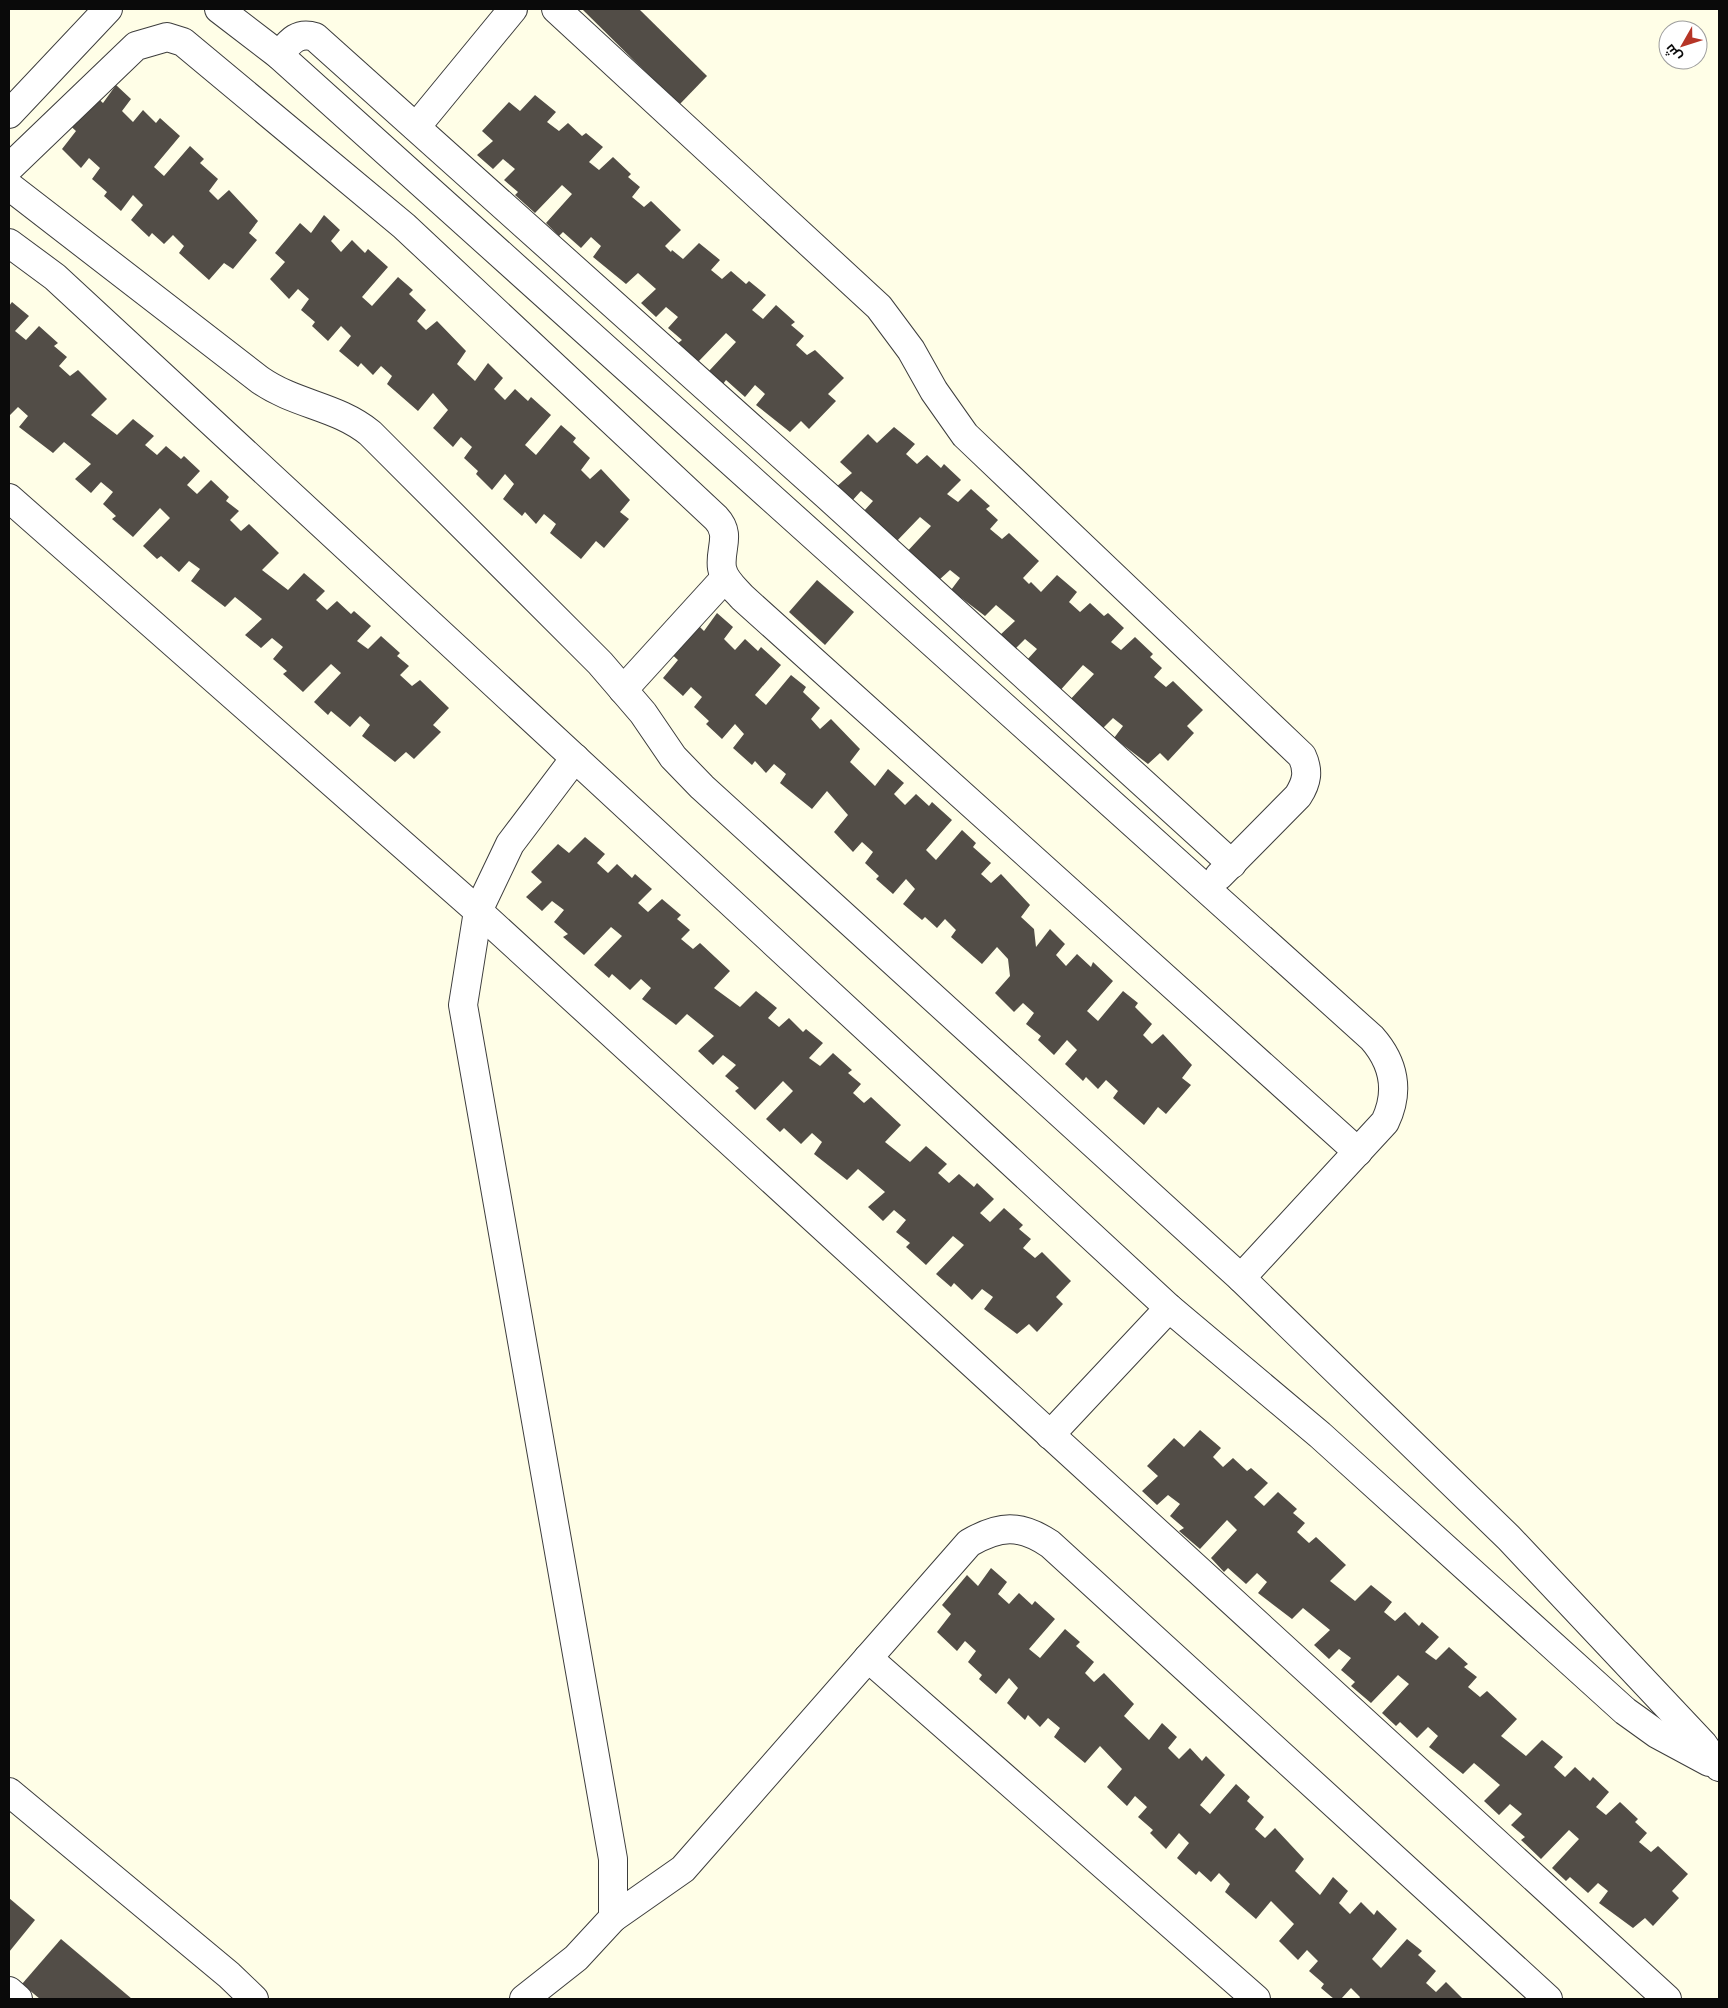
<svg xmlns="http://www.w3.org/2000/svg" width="1728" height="2008" font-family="'Zilla Slab',Cairo,serif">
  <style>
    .building { fill: #524d47 }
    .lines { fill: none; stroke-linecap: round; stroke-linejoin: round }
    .minor-casing { stroke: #3d3d3d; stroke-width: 30 }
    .minor { stroke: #fff; stroke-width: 28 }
  </style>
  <rect width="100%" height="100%" fill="#fffee7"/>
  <g class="building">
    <polygon points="582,9 639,9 707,76 679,105"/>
    <polygon points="116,85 131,99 122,111 133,122 143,110 156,123 160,118 180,136 154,167 164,176 190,146 204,159 200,163 218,179 209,191 218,200 229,190 258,221 249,233 257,240 233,269 224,263 209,280 179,253 184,246 173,235 164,244 152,233 149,237 131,220 143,205 133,195 121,211 104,196 107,192 92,179 100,168 89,158 81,168 62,149 76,131 66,122 91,92 103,103"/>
    <polygon points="535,95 556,112 547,122 559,131 568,123 582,136 586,133 603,147 589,162 599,170 613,157 631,174 628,177 640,187 632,197 644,207 651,201 681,230 665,246 671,252 672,250 683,259 699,243 720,260 711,270 722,279 731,271 746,284 749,281 766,295 752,310 763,319 776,305 795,322 791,325 804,336 796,345 807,355 815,350 844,378 828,394 836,401 809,429 801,421 790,432 756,405 765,394 755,385 745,397 726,380 723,384 709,371 736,342 726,333 698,362 677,344 682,340 668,328 678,317 666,307 656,317 641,303 656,289 638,273 626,284 593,257 601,246 591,237 581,248 563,232 559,236 546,223 572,194 562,185 535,213 515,195 518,192 504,180 515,169 503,159 493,169 477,155 493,141 482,131 509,102 520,111"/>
    <polygon points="324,215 340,230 331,241 341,252 352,240 365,253 368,249 388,267 362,297 372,306 398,277 413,290 409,294 426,310 417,321 426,330 437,321 466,351 457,364 475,381 488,363 503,378 494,389 505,400 515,389 528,401 531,397 551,415 525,445 536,455 561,425 576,438 573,442 590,458 581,470 590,479 601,469 630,500 620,512 629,519 604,548 596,541 581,559 550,533 556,524 544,514 536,524 525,512 522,516 503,499 514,484 505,474 492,490 476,474 478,471 464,458 472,447 461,437 453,447 433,428 448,410 433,393 418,411 387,384 392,376 381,366 373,375 361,363 358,367 339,351 351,336 341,326 328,341 312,326 315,322 301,310 309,299 298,289 289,299 270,279 285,262 275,253 300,223 311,233"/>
    <polygon points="12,302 29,316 15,331 26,340 39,326 58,343 54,346 67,357 59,366 70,376 78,370 107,399 91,415 117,435 133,419 154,436 145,445 157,455 166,446 181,459 184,456 200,471 187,485 197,494 211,480 229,497 226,501 239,511 230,520 241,531 249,524 279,553 262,570 288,590 304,573 325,591 316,600 327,610 337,601 351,614 354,611 371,626 357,641 368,649 381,636 400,653 397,656 409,666 400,675 412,686 420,680 449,708 433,725 441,732 414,759 406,752 395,762 362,736 370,725 360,716 350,727 331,711 328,715 314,702 341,673 331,664 303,692 283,674 287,671 273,659 283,647 272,638 261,648 245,635 262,619 235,597 225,607 191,581 200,569 189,561 179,572 161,556 157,559 143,546 170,518 160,508 133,537 112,519 116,516 103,504 113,492 101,482 91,493 75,479 91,464 64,442 53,453 19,427 28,416 18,407 9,416 9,306"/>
    <polygon points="894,427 915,444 906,454 917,464 927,455 941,468 944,464 961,480 947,494 958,502 971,489 990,506 986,509 998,520 990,529 1002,539 1009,533 1039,561 1023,578 1029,584 1031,582 1041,592 1057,575 1077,592 1069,602 1080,612 1090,603 1104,616 1108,613 1124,628 1111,642 1121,650 1135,637 1153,654 1150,657 1162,668 1154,677 1166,687 1173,681 1203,710 1187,726 1194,733 1168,761 1160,753 1148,764 1114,738 1123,726 1113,718 1103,728 1067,703 1094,674 1083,665 1057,694 1026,661 1037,649 1025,639 1014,650 999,636 1015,621 996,605 985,616 951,590 960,578 950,570 939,580 904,555 931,526 920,517 893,545 863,512 873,501 861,491 851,502 835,488 852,473 840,462 868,434 877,443"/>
    <polygon points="817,580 854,612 825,645 789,612"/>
    <polygon points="717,613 733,627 724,639 735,650 745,639 758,651 761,647 781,665 755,695 766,705 791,675 806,687 803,692 820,708 811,719 820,729 831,719 860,749 850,762 875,786 888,769 904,783 894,794 905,805 916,794 929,806 932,802 952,820 926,850 936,860 962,830 976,843 973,847 991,863 981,874 991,883 1001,874 1030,905 1021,917 1034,929 1036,947 1050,929 1065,944 1056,955 1066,966 1077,954 1091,967 1093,962 1113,981 1087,1011 1098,1021 1123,991 1138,1003 1135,1007 1152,1024 1143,1035 1152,1044 1163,1034 1192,1065 1182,1078 1191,1085 1166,1114 1158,1107 1144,1125 1113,1098 1118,1091 1106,1080 1098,1089 1086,1077 1083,1081 1065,1064 1077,1050 1067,1040 1054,1055 1038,1040 1041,1036 1026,1024 1034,1013 1023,1003 1014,1012 995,993 1010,976 1008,959 997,947 982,964 951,937 956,930 945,919 937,928 925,917 922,920 903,904 915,889 906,879 893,894 876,879 879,876 865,863 873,852 862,842 853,852 834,832 848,815 827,791 812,809 780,783 786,774 774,764 766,773 755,761 752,765 733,748 744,734 735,724 722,739 706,724 709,721 694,707 702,697 691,687 683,696 663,678 678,660 668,651 693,620 704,631"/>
    <polygon points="585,837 605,854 597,863 608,873 617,864 632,878 635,874 652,889 638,903 648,912 662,899 681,915 677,919 690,930 681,939 693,949 700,943 730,971 714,988 740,1007 756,991 777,1008 768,1018 779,1027 789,1018 803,1032 806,1029 823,1043 809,1058 820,1066 833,1053 852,1070 848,1073 861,1084 853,1093 864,1103 871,1097 901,1125 885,1142 910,1162 926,1146 947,1164 938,1173 949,1183 959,1174 974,1187 977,1183 994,1199 980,1213 990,1222 1004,1208 1023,1225 1019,1229 1031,1239 1023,1248 1035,1258 1042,1252 1071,1281 1056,1297 1063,1304 1037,1332 1029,1324 1017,1334 984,1309 993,1297 982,1289 972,1300 954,1283 951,1287 936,1274 964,1245 953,1236 926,1265 906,1247 910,1243 896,1232 906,1220 894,1210 883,1221 868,1207 885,1192 858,1169 847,1180 814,1154 822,1142 812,1133 801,1144 784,1128 780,1132 766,1119 793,1091 783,1081 755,1110 735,1091 739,1088 725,1076 736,1065 723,1055 713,1065 698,1051 714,1036 687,1014 676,1025 642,999 651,988 641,979 630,990 612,974 609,978 594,965 622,936 611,927 584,955 563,937 568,934 554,922 564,910 552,901 542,911 526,897 542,882 531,872 558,844 569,853"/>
    <polygon points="1200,1430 1221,1448 1213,1457 1223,1467 1233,1458 1247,1471 1251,1468 1268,1483 1254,1497 1264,1506 1278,1492 1297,1509 1293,1513 1305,1523 1297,1532 1309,1543 1316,1537 1346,1565 1330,1581 1355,1601 1371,1585 1392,1602 1384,1612 1395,1621 1405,1612 1419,1626 1422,1622 1439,1637 1425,1652 1436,1660 1449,1647 1468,1664 1464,1667 1477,1677 1468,1687 1480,1697 1487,1691 1517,1719 1501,1736 1526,1756 1542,1740 1563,1757 1554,1767 1565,1777 1575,1767 1590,1781 1593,1777 1609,1792 1596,1807 1606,1815 1620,1802 1638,1819 1635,1822 1647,1833 1639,1842 1651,1852 1658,1846 1688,1874 1672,1891 1679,1898 1653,1926 1645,1918 1633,1928 1599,1903 1608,1891 1598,1883 1588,1893 1570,1877 1566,1881 1552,1868 1579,1839 1569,1830 1541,1859 1521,1840 1525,1837 1511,1825 1522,1814 1510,1804 1499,1815 1484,1801 1500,1785 1474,1763 1463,1774 1429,1747 1438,1736 1428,1727 1417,1738 1400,1722 1396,1726 1382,1713 1409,1684 1398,1675 1371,1703 1351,1686 1355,1682 1341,1670 1351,1658 1339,1649 1329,1659 1314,1645 1330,1630 1303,1608 1292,1619 1258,1593 1267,1582 1257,1573 1246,1584 1228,1568 1224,1572 1211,1558 1237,1530 1227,1520 1200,1549 1179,1531 1184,1528 1170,1516 1180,1504 1168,1495 1157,1505 1142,1491 1158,1476 1147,1466 1174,1438 1184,1447"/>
    <polygon points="991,1568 1007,1582 998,1594 1009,1604 1019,1593 1032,1605 1035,1601 1055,1619 1029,1649 1040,1658 1065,1629 1080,1642 1076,1646 1094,1662 1085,1673 1094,1682 1104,1673 1134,1704 1124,1716 1149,1740 1162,1723 1177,1737 1168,1748 1179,1759 1190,1748 1202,1761 1206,1756 1225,1775 1200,1805 1210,1814 1236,1784 1250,1797 1247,1801 1264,1817 1255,1829 1265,1838 1275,1828 1304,1859 1295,1871 1320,1895 1333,1877 1348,1891 1339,1903 1350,1914 1361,1902 1374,1915 1377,1910 1397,1929 1372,1959 1381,1968 1407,1939 1422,1951 1418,1955 1436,1971 1426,1983 1436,1992 1446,1982 1463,1999 1359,1999 1360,1997 1351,1988 1341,1999 1334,1999 1321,1988 1324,1984 1309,1971 1318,1961 1307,1950 1298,1960 1279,1941 1294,1924 1271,1901 1256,1919 1225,1892 1230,1884 1219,1873 1211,1882 1199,1871 1196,1875 1177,1858 1189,1843 1179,1833 1166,1849 1150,1833 1153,1830 1138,1817 1147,1807 1135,1796 1127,1806 1107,1787 1122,1769 1100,1746 1085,1763 1054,1737 1060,1728 1048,1718 1040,1727 1028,1715 1025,1720 1007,1703 1018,1688 1009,1678 996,1694 979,1679 982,1675 968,1662 976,1651 965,1641 957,1651 937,1632 951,1614 942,1605 967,1575 978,1586"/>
    <polygon points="9,1898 35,1920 9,1952"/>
    <polygon points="61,1939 132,1999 40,1999 22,1984"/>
  </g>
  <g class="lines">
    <g class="minor-casing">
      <g id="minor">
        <path d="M219,9l60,46 1093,983c22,25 28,53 13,84l-144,156"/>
        <path d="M556,9l323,298 32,43 23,41 31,44 337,321c7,15 5,26 -4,40l-79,80"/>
        <path d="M279,55c10,-12 18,-24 36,-18l518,464 399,363"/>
        <polyline points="9,114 108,9"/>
        <polyline points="416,127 513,9"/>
        <path d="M9,168l127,-122 31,-9 16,5 221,184 312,292c16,17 3,31 6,50 2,12 12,20 20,29l616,555"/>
        <path d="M9,186l251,194c36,25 77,26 110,53l230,230 43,50 30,44 29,30 539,491 268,260 194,206 16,23"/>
        <polyline points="9,243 55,277 1169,1308 1320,1435 1625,1711 1657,1734 1709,1762"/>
        <polyline points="9,498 478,911 1667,1999"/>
        <polyline points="623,690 725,578"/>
        <polyline points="1050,1435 1169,1308"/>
        <polyline points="868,1658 1256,1999"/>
        <polyline points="9,1792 229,1975 254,1999"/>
        <path d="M613,1918l70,-49 286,-326c31,-18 51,-19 81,1l498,455"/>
        <polyline points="9,1991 18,1999"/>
        <polyline points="524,1999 576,1958 613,1918 613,1859 463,1005 478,911 510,844 575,758"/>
      </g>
    </g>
    <use href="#minor" class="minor"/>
  </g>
  <rect width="1728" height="2008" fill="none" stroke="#0a0a0a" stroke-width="20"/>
  <g transform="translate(1683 45) rotate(231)"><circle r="24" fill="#ffffff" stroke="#9d9d9d"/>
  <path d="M0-4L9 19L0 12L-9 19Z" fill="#b63526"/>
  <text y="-8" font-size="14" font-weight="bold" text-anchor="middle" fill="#0a0a0a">ش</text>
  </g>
</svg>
